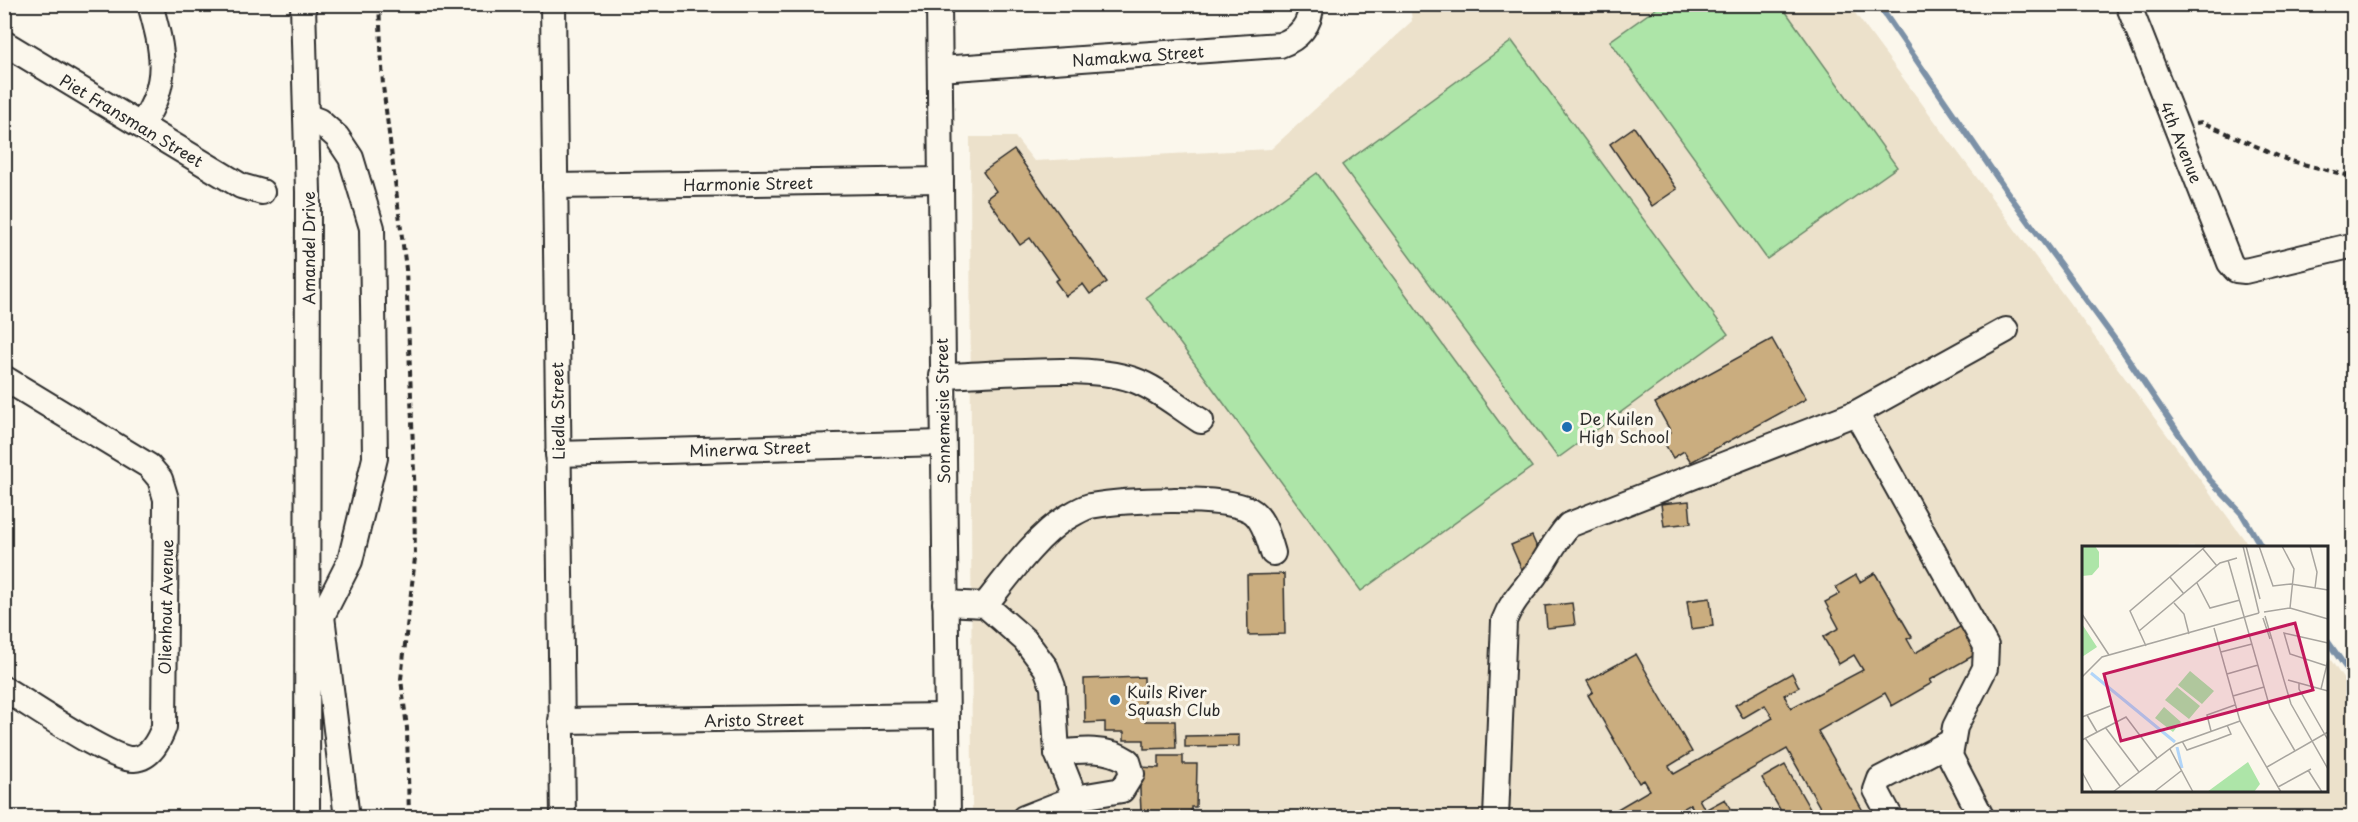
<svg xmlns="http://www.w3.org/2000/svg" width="2358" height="822" font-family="'Playpen Sans',sans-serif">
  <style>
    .built { fill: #ece1cb }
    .green { fill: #ade5a8; stroke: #6c886a; stroke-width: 1.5 }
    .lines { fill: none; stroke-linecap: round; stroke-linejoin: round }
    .stream { stroke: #7b91a7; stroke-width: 6 }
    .building { fill: #caad7f; stroke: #2b2b2b; stroke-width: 1.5 }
    .minor-casing { stroke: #2b2b2b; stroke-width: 28 }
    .path { stroke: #2b2b2b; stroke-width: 4; stroke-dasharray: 6 4.5; stroke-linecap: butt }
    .minor { stroke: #fbf7ec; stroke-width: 24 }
    .poi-dot { fill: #1f6fb2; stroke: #fbf7ec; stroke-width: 2 }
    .labels { text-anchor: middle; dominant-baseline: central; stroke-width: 6; stroke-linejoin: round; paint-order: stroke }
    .street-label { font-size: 16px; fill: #2b2b2b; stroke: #fbf7ec }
    .poi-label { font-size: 16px; fill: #2b2b2b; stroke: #fbf7ec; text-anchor: start }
    .inset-river { fill: none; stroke: #b1d5f9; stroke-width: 3 }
    .inset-road { fill: none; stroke: #a8a59f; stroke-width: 1.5 }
    .view { fill: #c2185b; fill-opacity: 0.15; stroke: #c2185b; stroke-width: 3 }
    .inset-edge { fill: none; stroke: #2b2b2b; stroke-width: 3 }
  </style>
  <rect width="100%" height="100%" fill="#fbf7ec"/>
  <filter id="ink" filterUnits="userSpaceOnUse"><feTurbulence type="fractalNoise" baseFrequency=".0167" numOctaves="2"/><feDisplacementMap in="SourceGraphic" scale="12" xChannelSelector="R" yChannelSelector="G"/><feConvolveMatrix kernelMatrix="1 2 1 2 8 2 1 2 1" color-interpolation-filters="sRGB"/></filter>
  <g filter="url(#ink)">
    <polygon class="built" points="1410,5 1849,5 2250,547 2084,548 2084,790 2326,790 2327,654 2353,694 2353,817 972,817 970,137 1015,137 1034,161 1271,149 1412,21"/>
    <g class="green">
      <polygon points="1661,5 1781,5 1897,167 1767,259 1610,41"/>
      <polygon points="1512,41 1728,334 1558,458 1342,165"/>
      <polygon points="1317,173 1532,467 1361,591 1146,297"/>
    </g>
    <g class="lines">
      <g class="stream">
        <polyline points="1878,4 2005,189 2116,341 2210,480 2242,514 2262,548"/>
        <polyline points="2326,639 2354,679"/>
      </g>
    </g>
    <g class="building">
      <polygon points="1634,127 1677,189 1652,206 1610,144"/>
      <polygon points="1014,150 1107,282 1090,294 1083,284 1066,296 1055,281 1059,279 1030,238 1020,245 987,198 996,191 983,172"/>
      <polygon points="1772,339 1806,399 1691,462 1684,451 1673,458 1661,437 1671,432 1655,403"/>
      <polygon points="1689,501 1691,523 1664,526 1661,504"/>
      <polygon points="1532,536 1543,561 1522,570 1511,545"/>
      <polygon points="1875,573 1912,637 1907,639 1915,653 1965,624 1980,652 1930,680 1932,683 1892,706 1885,693 1818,731 1867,818 1826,818 1787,749 1699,799 1705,810 1725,799 1735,818 1696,818 1691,804 1667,818 1602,818 1650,790 1644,780 1639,783 1588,695 1593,692 1587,681 1636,654 1692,752 1669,766 1674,774 1773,718 1765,705 1743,718 1735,705 1792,673 1799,687 1784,695 1791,708 1863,670 1854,655 1839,664 1823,637 1839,628 1825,602 1840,594 1836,587 1856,575 1860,582"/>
      <polygon points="1284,574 1285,634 1248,635 1247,575"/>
      <polygon points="1710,598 1713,626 1691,629 1687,601"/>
      <polygon points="1572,603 1575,625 1547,628 1545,606"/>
      <polygon points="1144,677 1145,721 1175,721 1176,748 1144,749 1144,740 1124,740 1124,732 1105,732 1105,722 1085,723 1084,679"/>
      <polygon points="1239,735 1239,746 1185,747 1185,736"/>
      <polygon points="1159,756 1183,756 1183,764 1197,764 1196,807 1191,807 1191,813 1141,812 1139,767 1159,768"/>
      <polygon points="1785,765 1815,818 1785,818 1762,778"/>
    </g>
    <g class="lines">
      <g class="minor-casing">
        <g id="minor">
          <polyline points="303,4 308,192 307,818"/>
          <polyline points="553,4 563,818"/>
          <polyline points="939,4 948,818"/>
          <polyline points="2128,4 2230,263 2236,270 2245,271 2354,245"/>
          <polyline points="4,43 241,186 262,192"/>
          <path d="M940,69l340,-24c18,-6 31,-20 31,-41"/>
          <polyline points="306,116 319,121 337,137 351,158 372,228 375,458 350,561 322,616"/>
          <path d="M141,125c30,-43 22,-74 9,-121"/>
          <polyline points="555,186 941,180"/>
          <path d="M942,376c52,-1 145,-13 192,4 23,8 46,28 67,41"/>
          <path d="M4,378l145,88 11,13 6,20 -2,228c-5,13 -13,31 -30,32 -23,2 -105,-56 -130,-70"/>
          <polyline points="1856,413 1986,646 1985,668 1955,727 1950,756 1982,818"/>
          <polyline points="558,454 942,443"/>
          <polyline points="945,603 985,605 1025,640 1046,668 1053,687 1057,753 1075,798"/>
          <path d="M985,605c21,-26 52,-70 81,-87 7,-4 16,-10 24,-12 34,-6 130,-11 160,4 13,7 19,29 23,43"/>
          <polyline points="321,608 347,818"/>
          <polyline points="561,721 946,716"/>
          <path d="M1024,818l51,-20 47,-8 10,-16 -4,-13c-20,-14 -48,-11 -71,-8"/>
          <path d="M1496,818l8,-197c7,-19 19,-30 31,-46 12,-17 20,-35 34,-50l287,-112 150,-83"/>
          <polyline points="1891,818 1876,790 1880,779 1951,742"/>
        </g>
      </g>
      <g class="path">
        <polyline points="379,4 383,86 406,269 414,473 415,558 401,679 407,728 409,818"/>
        <polyline points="2196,123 2202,122 2287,160 2354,177"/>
      </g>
      <use href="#minor" class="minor"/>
    </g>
  </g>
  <g class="poi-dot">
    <circle cx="1567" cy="427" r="6"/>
    <circle cx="1115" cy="700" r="6"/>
  </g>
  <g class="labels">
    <g class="street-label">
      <text transform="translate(1138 55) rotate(-4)">Namakwa Street</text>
      <text transform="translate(132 120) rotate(31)">Piet Fransman Street</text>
      <text transform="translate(2182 142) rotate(68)">4th Avenue</text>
      <text transform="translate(748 183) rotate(-1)">Harmonie Street</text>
      <text transform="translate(308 248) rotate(-90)">Amandel Drive</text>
      <text transform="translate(557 411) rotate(-91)">Liedla Street</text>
      <text transform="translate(942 411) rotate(-91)">Sonnemeisie Street</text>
      <text transform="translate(750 448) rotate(-2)">Minerwa Street</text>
      <text transform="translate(165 607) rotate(-89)">Olienhout Avenue</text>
      <text transform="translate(754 719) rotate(-1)">Aristo Street</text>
    </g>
    <g class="poi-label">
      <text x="1579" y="418">De Kuilen<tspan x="1579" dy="18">High School</tspan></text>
      <text x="1127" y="691">Kuils River<tspan x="1127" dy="18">Squash Club</tspan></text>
    </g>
  </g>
  <g transform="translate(2082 546)">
    <rect width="246" height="246" fill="#fbf7ec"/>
    <path d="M0,0h13l4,6v15l-7,8 -10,1zM0,78l15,23 -15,10zM108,125l24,20 -12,13 -24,-19zM95,141l23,19 -11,13 -24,-19zM82,161l17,15 -8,10 -18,-14zM166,216l12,22 -6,8h-47z" fill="#ade5a8"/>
    <path class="inset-river" d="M9,127l84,69M95,201l5,21"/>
    <path class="inset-road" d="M161,0l16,67M164,0l14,53M177,0l14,40 18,-2 37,6M200,0l12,23 -4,39M228,0l7,26 -2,16M121,3l14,17M146,14l42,148 25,43M88,31l14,17M115,37l13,25 30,-8M92,57l10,11 5,20M182,66l26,-4 38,11M0,68l27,41M183,70l26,88 37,65M181,72l7,21M132,82l26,93 41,71M57,85l81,-68 17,-5M64,100l-16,-35 76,-65M139,106l31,-8M245,120l-37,-12 -6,-21 44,10M145,128l31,-9M0,131l20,-20 157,-44M206,134l40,11M217,137v6l29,51M239,143l7,-29M151,150l31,-9M5,169l10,17M0,171l28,-11M23,181l34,45M129,185l-4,-16 28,-10M3,192l35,48M0,194l44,-23 31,41M100,195l5,9 31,-11 13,-5 -4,-9M88,203l23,43M185,221l61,-35M226,224l14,22M0,226l11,20M196,241l33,-18M31,246l63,-48 64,-23M72,246l27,-21"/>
    <path class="view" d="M213,77l18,67 -192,51 -17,-67z"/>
    <rect width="246" height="246" class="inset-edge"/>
  </g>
  <rect width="2358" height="822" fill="none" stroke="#fbf7ec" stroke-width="24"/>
  <rect x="12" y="12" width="2334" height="798" fill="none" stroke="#2b2b2b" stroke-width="2" filter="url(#ink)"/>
</svg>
